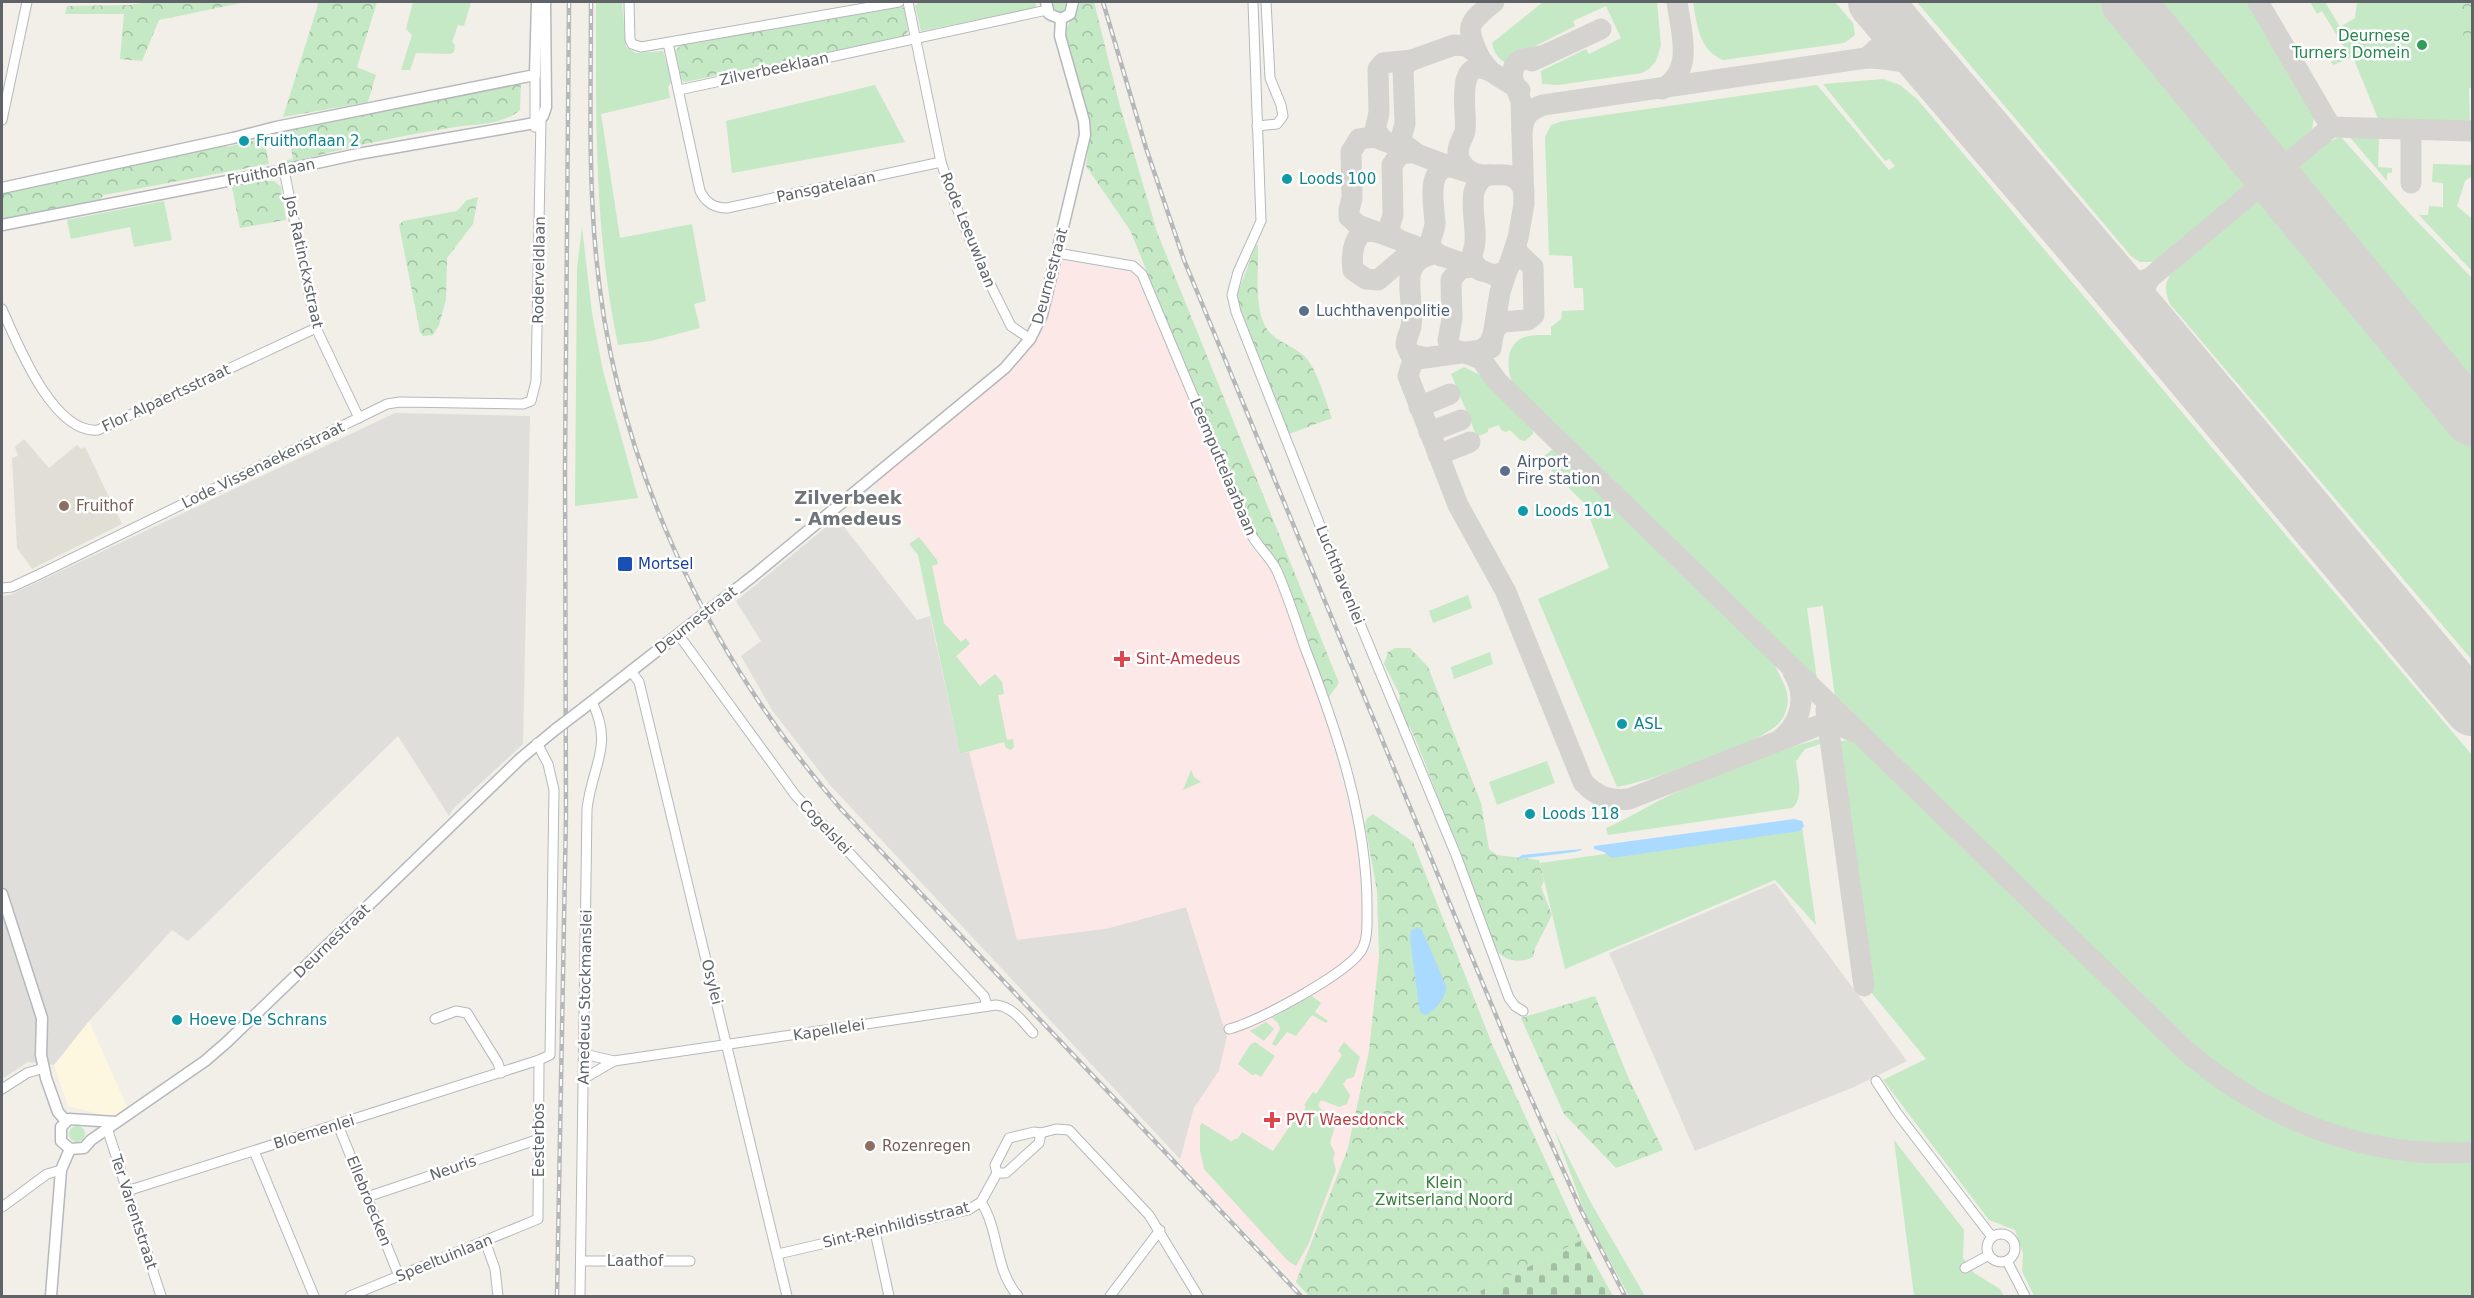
<svg xmlns="http://www.w3.org/2000/svg" width="2474" height="1298" font-family="'DejaVu Sans',sans-serif">
  <style>
    .commercial { fill: #fef7e0 }
    .industrial { fill: #e0deda }
    .education { fill: #e1ded6 }
    .medical { fill: #fce8e6 }
    .green { fill: #c5e8c5 }
    .forest { fill: url(#forest-crowns) }
    .cemetery { fill: url(#cemetery-stones) }
    .water { fill: #aadaff }
    .lines { fill: none; stroke-linecap: round; stroke-linejoin: round }
    .taxiway { stroke: #d4d3d0; stroke-width: 21 }
    .runway { stroke: #d4d3d0; stroke-width: 54 }
    .minor-casing { stroke: #b5b8bc; stroke-width: 11 }
    .tertiary-casing { stroke: #b5b8bc; stroke-width: 13 }
    .minor { stroke: #fff; stroke-width: 9 }
    .tertiary { stroke: #fff; stroke-width: 10 }
    .rail-casing { stroke: #b6b7b8; stroke-width: 4.5 }
    .rail { stroke: #fff; stroke-width: 2; stroke-dasharray: 7; stroke-linecap: butt }
    .tertiary-bridge-casing { stroke: #b5b8bc; stroke-width: 13; stroke-linecap: butt }
    .tertiary-bridge { stroke: #fff; stroke-width: 10 }
    .leisure-dot { fill: #2e9e5b; stroke: #fff; stroke-width: 2 }
    .culture-dot { fill: #0f9aa8; stroke: #fff; stroke-width: 2 }
    .service-dot { fill: #5c6f8a; stroke: #fff; stroke-width: 2 }
    .education-dot { fill: #8d6e63; stroke: #fff; stroke-width: 2 }
    .transit-dot { fill: #1a4fb4; stroke: #fff; stroke-width: 2 }
    .health-dot { fill: #e0444e; stroke: #fff; stroke-width: 2 }
    .labels { text-anchor: middle; dominant-baseline: central; stroke-width: 5; stroke-linejoin: round; paint-order: stroke }
    .leisure-label { font-size: 15px; fill: #27864d; stroke: #fff; text-anchor: end }
    .street-label { font-size: 15px; fill: #5f6368; stroke: #fff }
    .culture-label { font-size: 15px; fill: #0d838f; stroke: #fff; text-anchor: start }
    .service-label { font-size: 15px; fill: #4e5e75; stroke: #fff; text-anchor: start }
    .education-label { font-size: 15px; fill: #785e54; stroke: #fff; text-anchor: start }
    .transit-label { font-size: 15px; fill: #164399; stroke: #fff; text-anchor: start }
    .health-label { font-size: 15px; fill: #be3a42; stroke: #fff; text-anchor: start }
    .park-label { font-size: 15px; fill: #348238; stroke: #fff }
    .quarter-label { font-size: 18px; font-weight: bold; fill: #70757a; stroke: #fff }
  </style>
  <defs>
    <pattern id="forest-crowns" width="20" height="18" patternUnits="userSpaceOnUse" patternTransform="scale(1.5)"><rect width="20" height="18" fill="#c5e8c5"/><path d="M2 6a3 3 0 1 1 6 0M12 15a3 3 0 1 1 6 0" fill="none" stroke="#a3c0a4"/></pattern>
    <pattern id="cemetery-stones" width="16" height="16" patternUnits="userSpaceOnUse" patternTransform="scale(1.5)"><rect width="16" height="16" fill="#c5e8c5"/><path d="M2 7V4a2 2 0 0 1 4 0v3zM10 15v-3a2 2 0 0 1 4 0v3z" fill="#a3c0a4"/></pattern>
  </defs>
  <rect width="100%" height="100%" fill="#f1efe8"/>
  <polygon class="commercial" points="89,1021 127,1107 112,1117 68,1106 54,1065"/>
  <g class="industrial">
    <polygon points="395,413 530,416 523,744 453,809 449,816 398,736 188,941 172,930 89,1021 54,1065 28,1062 2,1079 2,596 10,595"/>
    <polygon points="837,518 917,620 930,616 960,753 969,751 1105,929 1186,907 1227,1037 1219,1071 1194,1108 1180,1159 830,785 772,710 741,656 761,641 736,601"/>
    <polygon points="1775,883 1907,1061 1854,1087 1695,1151 1609,953"/>
  </g>
  <polygon class="education" points="24,439 49,468 77,445 81,449 85,447 122,524 32,569 17,548 12,458 18,456 15,447"/>
  <polygon class="medical" points="1060,260 1135,273 1250,547 1273,572 1321,702 1357,843 1363,922 1362,934 1357,948 1379,956 1369,1051 1348,1148 1296,1282 1180,1162 1194,1108 1219,1071 1227,1037 1186,907 1105,929 1017,940 969,752 960,754 918,555 909,544 918,537 875,483 1010,373 1025,357 1044,329 1048,317"/>
  <g class="green">
    <polygon points="413,2 471,2 464,26 458,25 452,42 455,45 454,52 450,54 416,53 410,70 401,70 412,35 406,29"/>
    <path d="M596,2h26l4,45 10,6 27,-2 9,31 -4,5 2,11 -69,16 19,124 72,-14 14,77 -12,3 6,24 -49,13 -33,4c-24,-113 -22,-228 -22,-343z"/>
    <polygon points="926,2 1036,2 1036,8 921,31 915,6 918,3"/>
    <polygon points="1051,2 1069,2 1068,10 1060,14 1052,10"/>
    <path d="M1543,2h114l4,43 -5,16 -7,8 -7,4 -84,12 -16,-1 -1,-13 45,-22 3,5 32,-16 -15,-32 -33,15 2,5 -71,36c-7,-5 -10,-10 -12,-19z"/>
    <path d="M1693,2h142l18,21 2,12 -11,8 -121,17c-24,-10 -26,-35 -30,-58z"/>
    <polygon points="1917,2 2249,2 2315,112 2312,129 2158,262 2140,262 2131,256"/>
    <polygon points="2310,2 2325,2 2340,27 2355,18 2357,2 2472,2 2472,88 2469,88 2470,123 2379,121 2353,57 2333,65 2331,62 2347,52 2322,11 2317,14"/>
    <path d="M1883,79l17,6 17,14 555,656v390c-93,6 -185,-27 -260,-83l-377,-365 -12,-91 -16,2 10,72 -301,-291c-10,-15 -12,-42 6,-51 8,-4 20,-3 29,-3v-8l10,-8 1,-8 22,-1 -1,-22h-9l-2,-32 -23,-1 -4,-118 6,-12 12,-4 254,-36 72,85 6,-4 -6,-7 -4,2 -62,-77z"/>
    <polygon points="875,85 905,142 732,173 726,121"/>
    <polygon points="2348,135 2379,137 2378,167 2392,168 2392,173 2387,173 2387,181"/>
    <path d="M2341,137l68,76 63,65v382l-302,-356c-6,-14 -6,-22 4,-34l151,-127z"/>
    <polygon points="2433,164 2472,165 2472,176 2465,181 2457,206 2472,219 2472,271 2419,215 2428,215 2429,206 2443,207 2443,183 2432,182"/>
    <polygon points="164,201 172,240 134,247 130,227 71,239 67,220"/>
    <polygon points="582,227 592,313 603,371 638,498 575,506 577,269"/>
    <polygon points="1464,367 1480,375 1533,427 1533,434 1525,441 1520,440 1510,430 1506,432 1501,430 1499,425 1488,429 1488,432 1477,437 1451,374"/>
    <path d="M1553,449l4,1 216,210c5,16 18,29 14,47 -2,8 -5,14 -11,19 -18,14 -42,22 -63,29 -31,13 -62,25 -96,32l-79,-188 71,-31 -25,-65 -40,-40v-7z"/>
    <polygon points="919,537 937,560 938,564 932,566 944,623 961,642 966,638 970,644 956,656 980,686 995,674 1002,682 1004,694 998,695 1007,740 1013,739 1014,747 1011,750 1006,748 1004,742 960,754 918,555 909,544"/>
    <polygon points="1468,595 1472,608 1433,623 1429,611"/>
    <polygon points="1490,652 1493,664 1454,679 1451,667"/>
    <path d="M1819,739l5,4 -19,6 -9,12c1,14 9,36 -4,47l-184,27 -2,-7c22,-9 41,-22 62,-32 48,-22 100,-43 151,-57z"/>
    <path d="M1851,740l15,10 305,296c83,75 188,121 301,114v136h-438l-12,-25 1,-18 -8,-23 -26,-10 -106,-140 43,-21 -56,-68 -31,-245 2,-5z"/>
    <polygon points="1547,761 1555,783 1497,805 1489,782"/>
    <polygon points="1191,770 1194,777 1201,782 1183,790"/>
    <polygon points="1802,827 1816,925 1775,880 1565,969 1540,863"/>
    <polygon points="1312,996 1321,1003 1315,1012 1328,1021 1326,1023 1312,1015 1296,1036 1287,1032 1276,1046 1272,1044 1280,1029 1278,1023 1272,1018"/>
    <polygon points="1266,1022 1274,1029 1264,1041 1250,1031"/>
    <polygon points="1255,1042 1275,1056 1261,1077 1256,1074 1252,1075 1238,1064 1250,1045"/>
    <polygon points="1344,1042 1360,1057 1354,1077 1347,1079 1343,1084 1350,1095 1347,1104 1339,1107 1321,1100 1318,1106 1336,1123 1330,1143 1335,1153 1333,1159 1336,1170 1308,1245 1296,1266 1288,1261 1204,1169 1200,1151 1200,1126 1202,1123 1231,1141 1238,1138 1242,1132 1273,1151 1296,1117 1298,1119 1306,1107 1304,1105 1313,1092 1316,1094 1342,1055 1338,1051"/>
    <circle cx="77" cy="1134" r="8"/>
    <polygon points="1554,1129 1591,1203 1645,1296 1629,1296 1587,1218"/>
    <polygon points="1894,1140 1964,1230 1963,1258 1974,1273 2000,1289 2004,1296 1914,1296"/>
  </g>
  <g class="forest">
    <polygon points="148,2 246,2 159,20 142,61 120,59 124,14 65,14 67,6 129,5"/>
    <polygon points="317,2 377,2 357,67 376,75 368,102 283,117 318,5"/>
    <path d="M1080,2h14l26,104 37,126 182,451 -11,15 -50,-131 -25,-35 -123,-302 -44,-64 5,-41 -25,-89c-1,-15 12,-20 14,-34z"/>
    <polygon points="2459,2 2472,2 2472,54 2466,54"/>
    <polygon points="899,6 904,8 908,30 906,36 685,82 682,80 675,51 680,46"/>
    <path d="M521,80l-1,30c-21,17 -46,13 -71,18 -55,9 -110,21 -163,36l1,-4 6,-1 -5,-24 -6,1 2,-8z"/>
    <polygon points="264,138 269,164 104,195 97,202 19,216 2,222 2,189 226,143 227,147"/>
    <polygon points="265,181 274,181 281,187 286,220 240,228 232,187"/>
    <polygon points="478,197 473,224 447,258 446,300 439,325 433,335 423,336 420,332 399,225 403,221 457,211 467,200"/>
    <path d="M1256,245h2c1,25 -4,56 6,79 9,18 25,19 39,31 13,10 23,47 29,63l-43,16 -49,-123 -3,-16z"/>
    <path d="M1395,648h15l18,19 53,136 8,46 8,6 42,5 5,21 -3,6 11,28 -17,33 -2,9c-11,6 -25,5 -34,-4 -9,-10 -14,-29 -19,-42 -26,-60 -43,-124 -70,-184l-6,-2 -6,-12 2,-18 -16,-31 4,-12z"/>
    <polygon points="1373,814 1413,842 1492,1044 1582,1240 1480,1291 1482,1296 1309,1296 1296,1282 1348,1148 1369,1051 1379,956 1377,891 1365,825 1367,818"/>
    <polygon points="1595,996 1629,1079 1663,1150 1616,1168 1564,1114 1521,1018"/>
  </g>
  <polygon class="cemetery" points="1582,1240 1613,1296 1482,1296 1480,1291"/>
  <g class="water">
    <polygon points="1794,819 1802,821 1804,826 1800,831 1612,858 1604,852 1594,849 1594,846"/>
    <polygon points="1581,849 1582,850 1574,852 1517,859 1522,855"/>
    <path d="M1417,927l5,3 24,56c1,10 -11,25 -20,29l-6,-3 -1,-5 -9,-69 1,-7z"/>
  </g>
  <g class="lines">
    <g class="taxiway">
      <polyline points="2258,2 2331,127"/>
      <path d="M1480,58c-16,-32 -12,-35 14,-56"/>
      <path d="M1866,58c21,-16 25,-24 15,-50"/>
      <polyline points="1412,60 1406,64 1403,69 1405,124 1401,138 1404,144 1414,152"/>
      <polyline points="1532,61 1601,29"/>
      <path d="M1662,89c33,-18 19,-57 15,-87"/>
      <path d="M1522,131c2,-15 7,-21 21,-26l323,-47c37,1 50,6 80,26"/>
      <polyline points="1384,141 1375,130 1379,113 1378,69 1383,63 1412,60 1454,45 1466,46 1475,52 1490,71 1520,90"/>
      <path d="M1476,174c-8,-3 -14,-8 -17,-16 -4,-11 4,-18 6,-27 3,-15 -12,-77 25,-60"/>
      <polyline points="2411,183 2411,129"/>
      <path d="M1376,232c-23,-6 -25,22 -23,38l13,9 12,1 34,-29 15,-1"/>
      <polyline points="1399,240 1393,236 1389,228 1393,215 1392,165 1400,154 1414,152"/>
      <path d="M1441,256c-5,-3 -8,-5 -10,-10 -2,-8 4,-15 4,-23 -1,-19 -11,-60 21,-56"/>
      <path d="M1523,258l-9,1 -9,13 -11,3 -136,-50 -9,-8v-7l3,-12 -1,-46 8,-13 15,-2c33,12 68,29 102,37 21,5 37,-9 48,17"/>
      <path d="M1471,267l-11,2 -9,11 1,39 -4,21 3,8 30,11 16,22 687,668c79,69 183,111 288,103"/>
      <path d="M2104,270c15,13 27,16 46,8l181,-151 141,4"/>
      <path d="M1481,271l-10,-11c1,-7 4,-12 4,-19 2,-21 -12,-58 14,-66"/>
      <path d="M2150,278c-12,19 -10,30 2,49"/>
      <polyline points="1494,331 1501,322 1528,320 1534,315 1533,267 1519,254 1516,247"/>
      <path d="M1493,335l-4,9 -8,6 -63,9 -6,4 -4,13 50,129 48,87 77,190c14,15 27,19 46,17l188,-73 18,-2 20,8"/>
      <polyline points="1491,348 1500,292 1518,238 1524,204 1521,101 1512,77 1514,66 1520,60 1545,55"/>
      <path d="M1423,357l-13,-3 -4,-9c0,-8 4,-12 5,-19 5,-24 -15,-63 19,-71"/>
      <polyline points="1419,407 1450,394"/>
      <polyline points="1429,432 1461,420"/>
      <polyline points="1438,455 1470,442"/>
      <polyline points="1826,710 1864,986"/>
      <path d="M1782,738c20,-17 25,-43 11,-66"/>
    </g>
    <g class="runway">
      <polyline points="1875,2 2104,270 2472,709"/>
      <polyline points="2128,2 2472,419"/>
    </g>
    <g class="minor-casing">
      <g id="minor">
        <polyline points="629,2 630,40 632,44 641,47 899,2"/>
        <polyline points="908,2 941,162 954,201 979,262 1011,326 1030,339"/>
        <polyline points="1253,2 1261,221 1238,272 1232,295 1236,312 1334,561 1456,855 1509,998 1515,1006 1523,1011"/>
        <path d="M668,43l32,148c6,12 14,17 27,17l214,-46"/>
        <polyline points="535,75 535,127"/>
        <polyline points="679,90 1047,10"/>
        <polyline points="2,120 27,2"/>
        <polyline points="1257,126 1277,124 1283,116 1281,105 1270,78 1266,2"/>
        <polyline points="284,170 316,328 359,418"/>
        <path d="M1057,253l76,13 9,8 109,260c7,13 20,24 26,37 11,25 19,51 28,77 32,83 63,173 62,263 0,13 1,29 -6,40 -15,23 -105,72 -132,78"/>
        <path d="M2,309c15,34 51,125 96,121l218,-102"/>
        <polyline points="2,588 12,587 42,573 387,404 400,402 523,404 531,401 536,381 541,119"/>
        <polyline points="678,634 796,796 984,996 987,1005"/>
        <polyline points="631,671 639,682 787,1296"/>
        <polyline points="435,1019 456,1011 467,1013 498,1063 501,1073"/>
        <path d="M584,1054l30,7 382,-56c17,2 26,16 37,28"/>
        <polyline points="583,1079 614,1061"/>
        <polyline points="1876,1081 1897,1113 1992,1237"/>
        <polyline points="2,1089 27,1073 44,1068"/>
        <polyline points="338,1125 399,1276"/>
        <polyline points="107,1128 161,1296"/>
        <polyline points="254,1151 314,1296"/>
        <polyline points="997,1173 1006,1173 1039,1143 1041,1133"/>
        <polyline points="127,1191 539,1060 550,1055 554,790 548,764 537,743"/>
        <polyline points="367,1197 539,1139"/>
        <path d="M981,1202c19,29 13,67 37,94"/>
        <polyline points="2,1207 47,1174 61,1170"/>
        <polyline points="875,1232 889,1296"/>
        <circle cx="2001" cy="1248" r="14"/>
        <polyline points="485,1241 495,1269 498,1296"/>
        <polyline points="778,1254 968,1210 981,1202 997,1173 995,1165 1009,1138 1034,1132 1041,1133 1056,1129 1069,1130 1149,1215 1198,1296"/>
        <polyline points="581,1261 690,1261"/>
        <polyline points="2007,1261 2025,1296"/>
        <polyline points="1965,1268 1989,1255"/>
        <polyline points="350,1296 538,1219 539,1060"/>
        <path d="M580,1296l7,-487c5,-44 27,-63 5,-107"/>
        <polyline points="1110,1296 1160,1230"/>
      </g>
    </g>
    <g class="tertiary-casing">
      <g id="tertiary">
        <polyline points="1046,2 1049,14 1061,19 1070,14 1073,2"/>
        <polyline points="2,188 233,138 276,127 535,75 537,2"/>
        <polyline points="2,225 284,170 358,154 535,123 543,116 546,107 545,2"/>
        <polyline points="581,710 753,576 1005,368 1030,339 1042,315 1085,135 1084,121 1060,36 1061,19"/>
        <polyline points="2,894 42,1018 41,1055 46,1078 58,1112 66,1121"/>
        <polyline points="116,1122 69,1119 61,1127 61,1141 70,1149 84,1148 91,1140 205,1061 227,1042 521,758 556,729"/>
        <polyline points="51,1296 61,1170 70,1149"/>
      </g>
    </g>
    <use href="#minor" class="minor"/>
    <use href="#tertiary" class="tertiary"/>
    <g class="rail-casing">
      <g id="rail">
        <path d="M591,2c0,84 -3,169 5,253 19,207 110,398 245,554l460,487"/>
        <polyline points="1103,2 1146,148 1184,260 1521,1076 1582,1212 1625,1296"/>
        <polyline points="557,1296 566,816 565,467 569,2"/>
      </g>
    </g>
    <use href="#rail" class="rail"/>
    <g class="tertiary-bridge-casing">
      <polyline id="tertiary-bridge" points="556,729 581,710"/>
    </g>
    <use href="#tertiary-bridge" class="tertiary-bridge"/>
  </g>
  <circle class="leisure-dot" cx="2422" cy="45" r="6"/>
  <g class="culture-dot">
    <circle cx="244" cy="141" r="6"/>
    <circle cx="1287" cy="179" r="6"/>
    <circle cx="1523" cy="511" r="6"/>
    <circle cx="1622" cy="724" r="6"/>
    <circle cx="1530" cy="814" r="6"/>
    <circle cx="177" cy="1020" r="6"/>
  </g>
  <g class="service-dot">
    <circle cx="1304" cy="311" r="6"/>
    <circle cx="1505" cy="471" r="6"/>
  </g>
  <g class="education-dot">
    <circle cx="64" cy="506" r="6"/>
    <circle cx="870" cy="1146" r="6"/>
  </g>
  <rect class="transit-dot" x="617" y="556" width="16" height="16" rx="3"/>
  <g class="health-dot">
    <path d="M1119 650h6v6h6v6h-6v6h-6v-6h-6v-6h6z"/>
    <path d="M1269 1111h6v6h6v6h-6v6h-6v-6h-6v-6h6z"/>
  </g>
  <g class="labels">
    <g class="leisure-label">
      <text x="2410" y="36">Deurnese<tspan x="2410" dy="17">Turners Domein</tspan></text>
    </g>
    <g class="street-label">
      <text transform="translate(774 69) rotate(-12)">Zilverbeeklaan</text>
      <text transform="translate(271 172) rotate(-11)">Fruithoflaan</text>
      <text transform="translate(826 187) rotate(-12)">Pansgatelaan</text>
      <text transform="translate(968 230) rotate(68)">Rode Leeuwlaan</text>
      <text transform="translate(304 262) rotate(78)">Jos Ratinckxstraat</text>
      <text transform="translate(539 270) rotate(-89)">Roderveldlaan</text>
      <text transform="translate(1050 276) rotate(-75)">Deurnestraat</text>
      <text transform="translate(166 398) rotate(-25)">Flor Alpaertsstraat</text>
      <text transform="translate(263 465) rotate(-26)">Lode Vissenaekenstraat</text>
      <text transform="translate(1223 467) rotate(67)">Leemputtelaarbaan</text>
      <text transform="translate(1340 575) rotate(68)">Luchthavenlei</text>
      <text transform="translate(696 620) rotate(-38)">Deurnestraat</text>
      <text transform="translate(825 827) rotate(47)">Cogelslei</text>
      <text transform="translate(332 941) rotate(-44)">Deurnestraat</text>
      <text transform="translate(712 982) rotate(76)">Osylei</text>
      <text transform="translate(585 997) rotate(-89)">Amedeus Stockmanslei</text>
      <text transform="translate(829 1030) rotate(-9)">Kapellelei</text>
      <text transform="translate(314 1132) rotate(-17)">Bloemenlei</text>
      <text transform="translate(539 1140) rotate(-90)">Eesterbos</text>
      <text transform="translate(453 1168) rotate(-19)">Neuris</text>
      <text transform="translate(369 1201) rotate(68)">Ellebroecken</text>
      <text transform="translate(134 1212) rotate(72)">Ter Varentstraat</text>
      <text transform="translate(896 1225) rotate(-14)">Sint-Reinhildisstraat</text>
      <text transform="translate(444 1258) rotate(-22)">Speeltuinlaan</text>
      <text x="635" y="1261">Laathof</text>
    </g>
    <g class="culture-label">
      <text x="256" y="141">Fruithoflaan 2</text>
      <text x="1299" y="179">Loods 100</text>
      <text x="1535" y="511">Loods 101</text>
      <text x="1634" y="724">ASL</text>
      <text x="1542" y="814">Loods 118</text>
      <text x="189" y="1020">Hoeve De Schrans</text>
    </g>
    <g class="service-label">
      <text x="1316" y="311">Luchthavenpolitie</text>
      <text x="1517" y="462">Airport<tspan x="1517" dy="17">Fire station</tspan></text>
    </g>
    <g class="education-label">
      <text x="76" y="506">Fruithof</text>
      <text x="882" y="1146">Rozenregen</text>
    </g>
    <g class="transit-label">
      <text x="638" y="564">Mortsel</text>
    </g>
    <g class="health-label">
      <text x="1136" y="659">Sint-Amedeus</text>
      <text x="1286" y="1120">PVT Waesdonck</text>
    </g>
    <g class="park-label">
      <text x="1444" y="1183">Klein<tspan x="1444" dy="17">Zwitserland Noord</tspan></text>
    </g>
    <g class="quarter-label">
      <text x="848" y="497">Zilverbeek<tspan x="848" dy="21">- Amedeus</tspan></text>
    </g>
  </g>
  <rect width="2474" height="1298" fill="none" stroke="#5f6368" stroke-width="6"/>
</svg>
